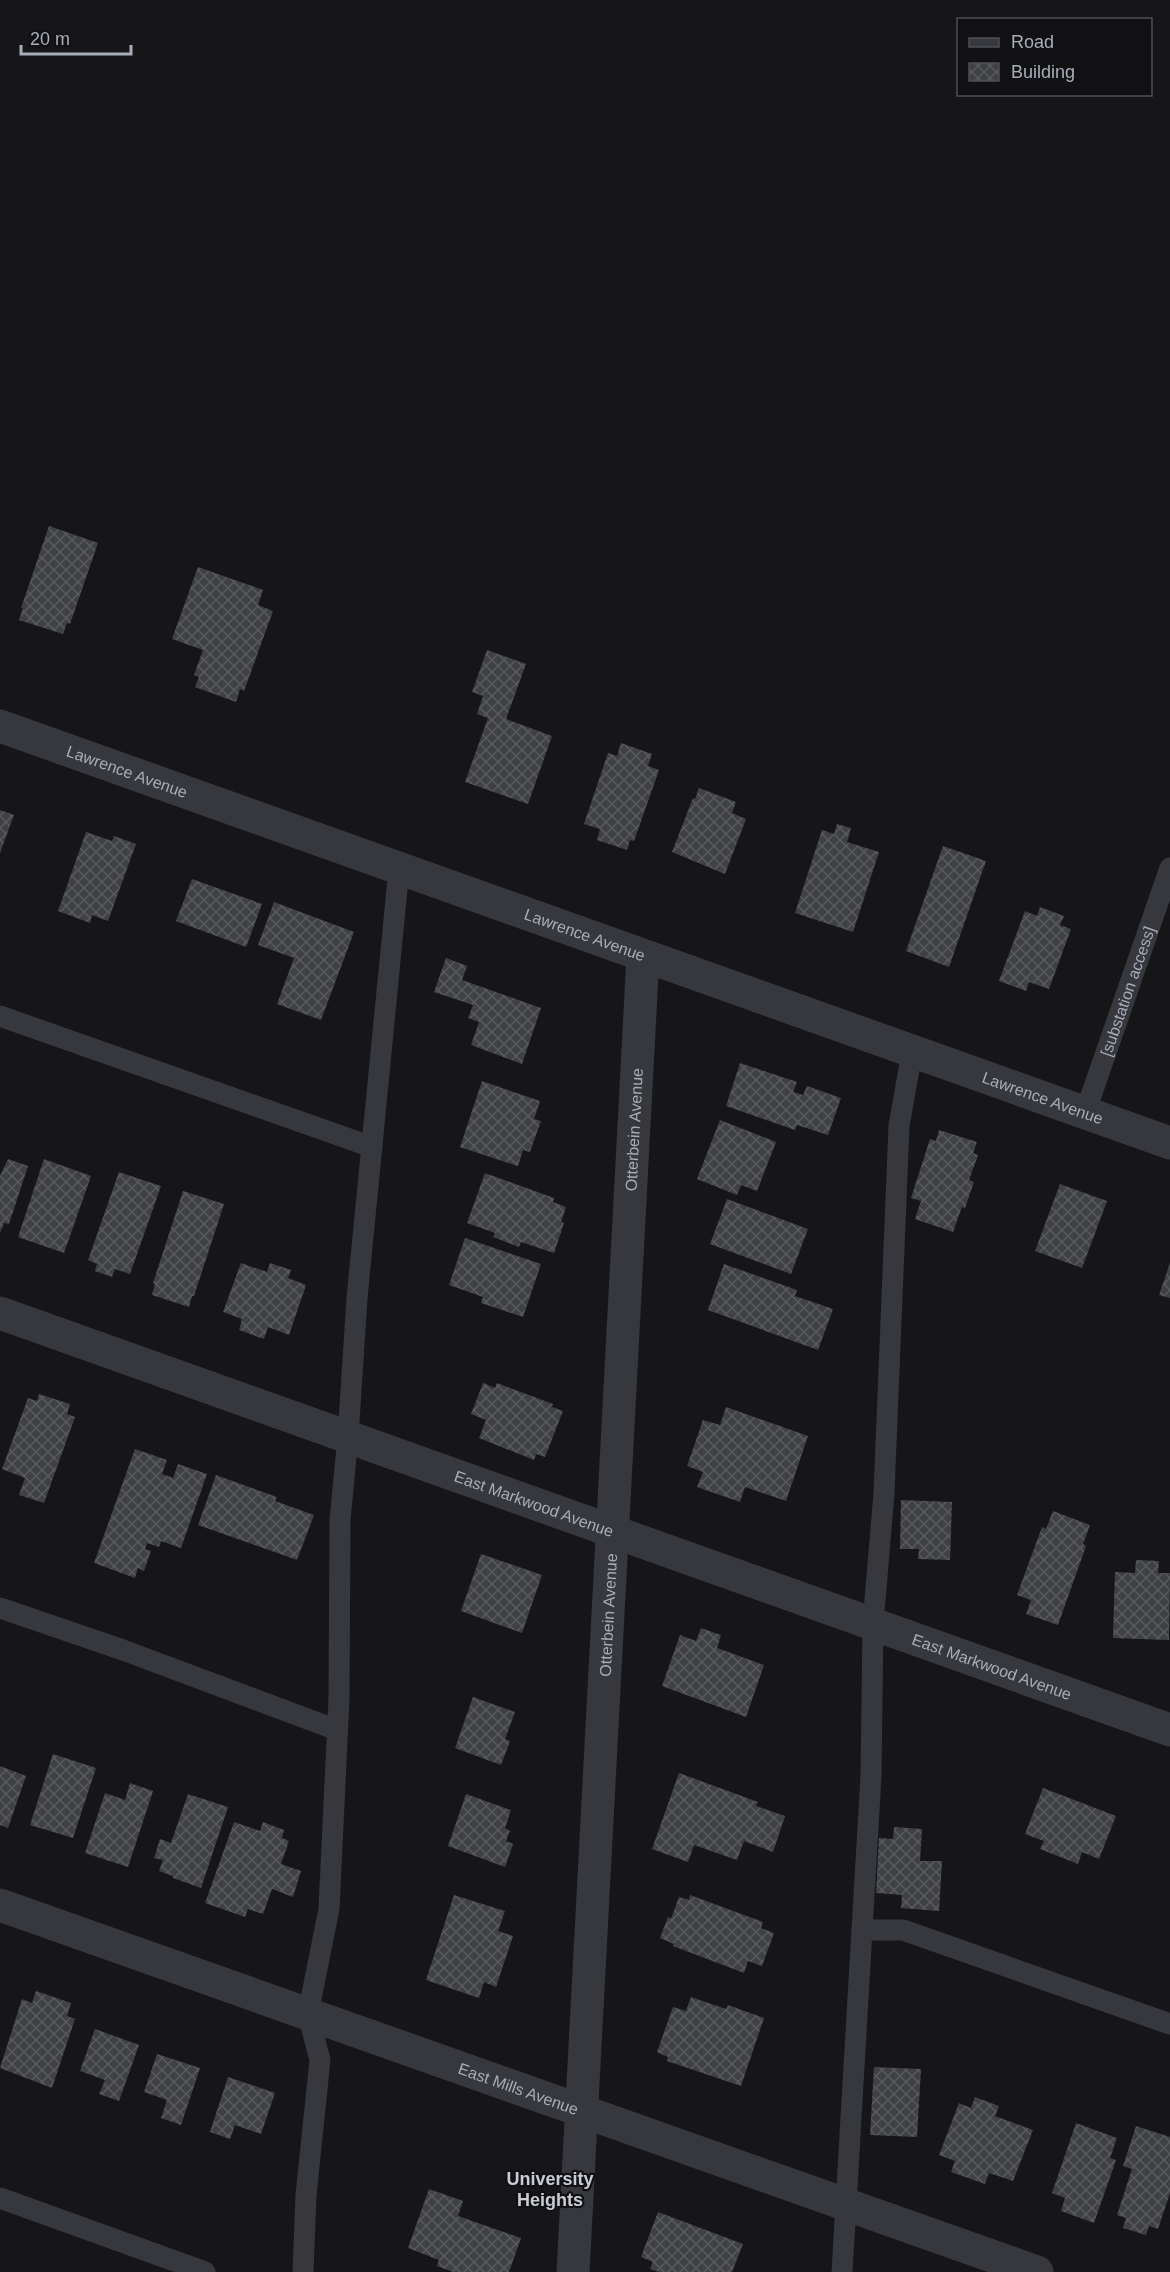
<svg xmlns="http://www.w3.org/2000/svg" width="1170" height="2272" font-family="Helvetica,sans-serif">
  <style>
    .building { fill: url(#building-cross-hatch) }
    .lines { fill: none; stroke-linecap: round; stroke-linejoin: round }
    .service { stroke: #37383d; stroke-width: 21 }
    .minor { stroke: #37383d; stroke-width: 33 }
    .labels { text-anchor: middle; dominant-baseline: central; stroke-width: 4.5; stroke-linejoin: round; paint-order: stroke }
    .street-label { font-size: 16px; fill: #a8adb8; stroke: #111113 }
    .neighbourhood-label { font-size: 18px; font-weight: bold; fill: #c9ccd4; stroke: #111113 }
  </style>
  <defs>
    <pattern id="building-cross-hatch" width="8" height="8" patternUnits="userSpaceOnUse" patternTransform="scale(1.5)"><rect width="8" height="8" fill="#404145"/><path d="M0 0l8 8M0 8l8-8" fill="none" stroke="#595a5e"/></pattern>
  </defs>
  <rect width="100%" height="100%" fill="#161618"/>
  <g class="building">
    <polygon points="49,526 98,543 70,624 67,623 63,634 19,620 23,608 21,608"/>
    <polygon points="198,567 263,590 258,605 273,611 244,691 240,689 236,702 195,687 199,677 194,675 203,650 172,639"/>
    <polygon points="487,650 526,664 506,719 552,736 528,804 465,782 488,718 477,714 483,696 472,692"/>
    <polygon points="621,743 652,754 648,766 659,770 634,841 630,840 627,850 597,840 600,829 584,824 608,753 617,756"/>
    <polygon points="699,788 736,802 732,813 746,819 725,874 672,852 693,798 695,799"/>
    <polygon points="0,810 14,815 0,853"/>
    <polygon points="837,824 851,828 847,842 879,852 853,932 795,913 822,830 834,834"/>
    <polygon points="86,832 112,841 114,836 136,844 108,921 92,915 90,923 58,911"/>
    <polygon points="943,846 986,861 949,967 906,951"/>
    <polygon points="192,879 262,904 246,947 176,921"/>
    <polygon points="274,902 354,932 321,1020 277,1004 294,958 258,945"/>
    <polygon points="1040,907 1064,916 1060,925 1071,929 1049,989 1029,982 1026,991 999,981 1025,911 1037,916"/>
    <polygon points="446,958 467,966 462,980 541,1008 522,1064 471,1045 479,1022 468,1018 473,1005 434,992"/>
    <polygon points="740,1063 797,1082 793,1092 803,1095 807,1086 841,1098 828,1135 797,1125 795,1130 726,1106"/>
    <polygon points="482,1081 540,1101 534,1119 541,1121 530,1152 523,1150 518,1166 460,1147"/>
    <polygon points="720,1120 776,1142 757,1191 741,1185 737,1195 697,1179"/>
    <polygon points="939,1130 977,1142 973,1153 978,1155 969,1180 974,1182 965,1208 962,1207 953,1232 915,1219 921,1201 911,1198 930,1139 936,1141"/>
    <polygon points="8,1159 28,1166 9,1224 4,1223 0,1233 0,1176"/>
    <polygon points="44,1159 91,1176 64,1253 18,1237"/>
    <polygon points="119,1172 161,1186 130,1274 115,1269 112,1277 95,1271 97,1264 88,1260"/>
    <polygon points="485,1173 554,1198 553,1202 566,1207 561,1222 564,1223 554,1253 521,1242 519,1247 493,1237 495,1233 467,1223"/>
    <polygon points="1060,1184 1107,1201 1082,1268 1035,1251"/>
    <polygon points="183,1191 224,1204 194,1296 192,1296 189,1307 152,1295 155,1284 153,1283"/>
    <polygon points="727,1199 808,1229 791,1274 710,1244"/>
    <polygon points="465,1238 541,1264 523,1317 481,1303 483,1297 449,1285"/>
    <polygon points="241,1263 267,1272 270,1263 291,1270 288,1278 306,1285 289,1335 268,1327 264,1339 239,1330 242,1319 223,1312"/>
    <polygon points="1170,1263 1170,1298 1159,1295"/>
    <polygon points="724,1264 797,1290 795,1296 833,1309 818,1350 708,1310"/>
    <polygon points="483,1383 495,1388 497,1383 553,1404 552,1407 563,1411 545,1457 536,1454 534,1460 479,1438 486,1420 471,1414"/>
    <polygon points="39,1394 70,1404 67,1414 75,1417 44,1503 19,1495 25,1478 2,1469 28,1398 37,1401"/>
    <polygon points="726,1407 808,1436 786,1501 745,1487 740,1502 697,1487 703,1472 687,1466 703,1420 720,1425"/>
    <polygon points="135,1449 167,1460 162,1474 173,1478 178,1464 207,1474 181,1548 161,1541 159,1547 147,1543 145,1549 151,1551 144,1571 138,1568 135,1578 94,1563"/>
    <polygon points="216,1475 277,1497 275,1501 314,1515 297,1560 198,1525"/>
    <polygon points="901,1500 952,1502 950,1560 918,1559 919,1549 900,1549"/>
    <polygon points="1053,1511 1090,1525 1083,1544 1086,1546 1058,1625 1026,1614 1031,1600 1017,1595 1042,1527 1046,1529"/>
    <polygon points="481,1554 542,1575 522,1633 461,1611"/>
    <polygon points="1136,1560 1159,1561 1158,1573 1170,1573 1169,1640 1113,1638 1115,1572 1135,1573"/>
    <polygon points="701,1628 721,1635 717,1648 764,1665 746,1717 662,1686 680,1635 696,1641"/>
    <polygon points="473,1697 515,1712 505,1739 510,1741 501,1765 455,1748"/>
    <polygon points="53,1754 96,1768 73,1838 30,1825"/>
    <polygon points="0,1766 26,1776 8,1828 0,1825"/>
    <polygon points="679,1773 758,1802 756,1806 785,1816 773,1852 744,1841 737,1860 694,1845 688,1862 652,1849"/>
    <polygon points="130,1783 153,1791 128,1867 85,1853 105,1793 125,1800"/>
    <polygon points="1043,1788 1116,1816 1099,1859 1082,1852 1078,1864 1040,1849 1044,1841 1025,1834"/>
    <polygon points="188,1794 228,1807 201,1888 173,1878 173,1876 159,1871 163,1860 154,1858 160,1839 171,1843"/>
    <polygon points="466,1794 511,1810 505,1828 510,1831 506,1841 513,1844 505,1867 448,1846"/>
    <polygon points="234,1822 260,1831 263,1822 284,1830 282,1838 289,1841 281,1864 301,1871 293,1897 272,1889 263,1914 248,1909 245,1917 205,1903"/>
    <polygon points="894,1827 922,1829 920,1861 942,1861 939,1911 901,1908 902,1895 876,1893 879,1838 893,1839"/>
    <polygon points="454,1895 505,1911 498,1931 513,1936 496,1987 484,1982 479,1998 426,1980"/>
    <polygon points="690,1895 763,1922 761,1928 774,1933 762,1966 748,1961 744,1973 673,1946 674,1944 660,1938 668,1917 671,1919 679,1897 689,1900"/>
    <polygon points="36,1991 71,2003 67,2016 75,2019 52,2088 0,2068 22,1999 32,2003"/>
    <polygon points="691,1997 726,2009 728,2005 764,2018 741,2086 667,2061 668,2057 657,2052 673,2007 686,2011"/>
    <polygon points="95,2029 139,2045 119,2101 99,2094 105,2080 80,2071"/>
    <polygon points="157,2054 200,2068 181,2125 161,2118 167,2100 144,2092"/>
    <polygon points="874,2067 921,2069 917,2137 870,2135"/>
    <polygon points="228,2077 275,2093 261,2134 235,2125 230,2139 210,2132"/>
    <polygon points="975,2097 999,2106 995,2116 1033,2130 1013,2181 989,2173 985,2184 951,2172 955,2161 939,2155 959,2103 971,2108"/>
    <polygon points="1076,2123 1117,2138 1110,2158 1116,2160 1094,2223 1061,2211 1065,2198 1052,2193"/>
    <polygon points="1136,2126 1170,2137 1170,2193 1158,2229 1149,2226 1146,2235 1123,2228 1126,2218 1117,2215 1132,2169 1123,2166"/>
    <polygon points="429,2189 463,2201 458,2216 521,2238 509,2272 453,2272 437,2266 439,2260 408,2248"/>
    <polygon points="658,2212 743,2244 732,2272 659,2272 650,2269 653,2262 641,2257"/>
  </g>
  <g class="lines">
    <g class="service">
      <polyline points="0,1016 372,1147"/>
      <path id="s1" d="M1085,1113l85,-245"/>
      <polyline points="0,1608 123,1650 337,1730"/>
      <polyline points="862,1930 903,1930 1170,2024"/>
      <polyline points="0,2198 205,2272"/>
      <polyline points="303,2272 306,2195 320,2060 308,2014 329,1909 339,1699 340,1520 348,1437 357,1298 399,869"/>
      <polyline points="842,2272 871,1776 873,1624 884,1493 899,1126 912,1052"/>
    </g>
    <g class="minor">
      <path id="s2" d="M0,726l1170,417"/>
      <path id="s3" d="M0,1313l1170,417"/>
      <path id="s4" d="M0,1905l1037,367"/>
      <path id="s5" d="M573,2272l70,-1316"/>
    </g>
  </g>
  <g class="labels">
    <g class="street-label">
      <text stroke="none"><textPath href="#s2" startOffset="135">Lawrence Avenue</textPath></text>
      <text stroke="none"><textPath href="#s2" startOffset="621">Lawrence Avenue</textPath></text>
      <text stroke="none"><textPath href="#s1" startOffset="129">[substation access]</textPath></text>
      <text stroke="none"><textPath href="#s2" startOffset="1107">Lawrence Avenue</textPath></text>
      <text stroke="none"><textPath href="#s5" startOffset="1144">Otterbein Avenue</textPath></text>
      <text stroke="none"><textPath href="#s3" startOffset="567">East Markwood Avenue</textPath></text>
      <text stroke="none"><textPath href="#s5" startOffset="658">Otterbein Avenue</textPath></text>
      <text stroke="none"><textPath href="#s3" startOffset="1053">East Markwood Avenue</textPath></text>
      <text stroke="none"><textPath href="#s4" startOffset="550">East Mills Avenue</textPath></text>
    </g>
    <g class="neighbourhood-label">
      <text x="550" y="2179">University<tspan x="550" dy="21">Heights</tspan></text>
    </g>
  </g>
  <rect x="957" y="18" width="195" height="78" fill="#111113" stroke="#4d4f55" stroke-width="1.5"/>
  <rect x="969" y="38" width="30" height="9" fill="#37383d" stroke="#4d4f55" stroke-width="1.5"/>
  <text x="1011" y="48" font-size="18" fill="#a8adb8">Road</text>
  <rect x="969" y="63" width="30" height="18" fill="url(#building-cross-hatch)" stroke="#4d4f55" stroke-width="1.5"/>
  <text x="1011" y="78" font-size="18" fill="#a8adb8">Building</text>
  <path d="M21 45v9h110v-9" fill="none" stroke="#a8adb8" stroke-width="3"/>
  <text x="30" y="45" font-size="18" fill="#a8adb8" stroke="#111113" stroke-width="4.5" paint-order="stroke">20 m</text>
</svg>
